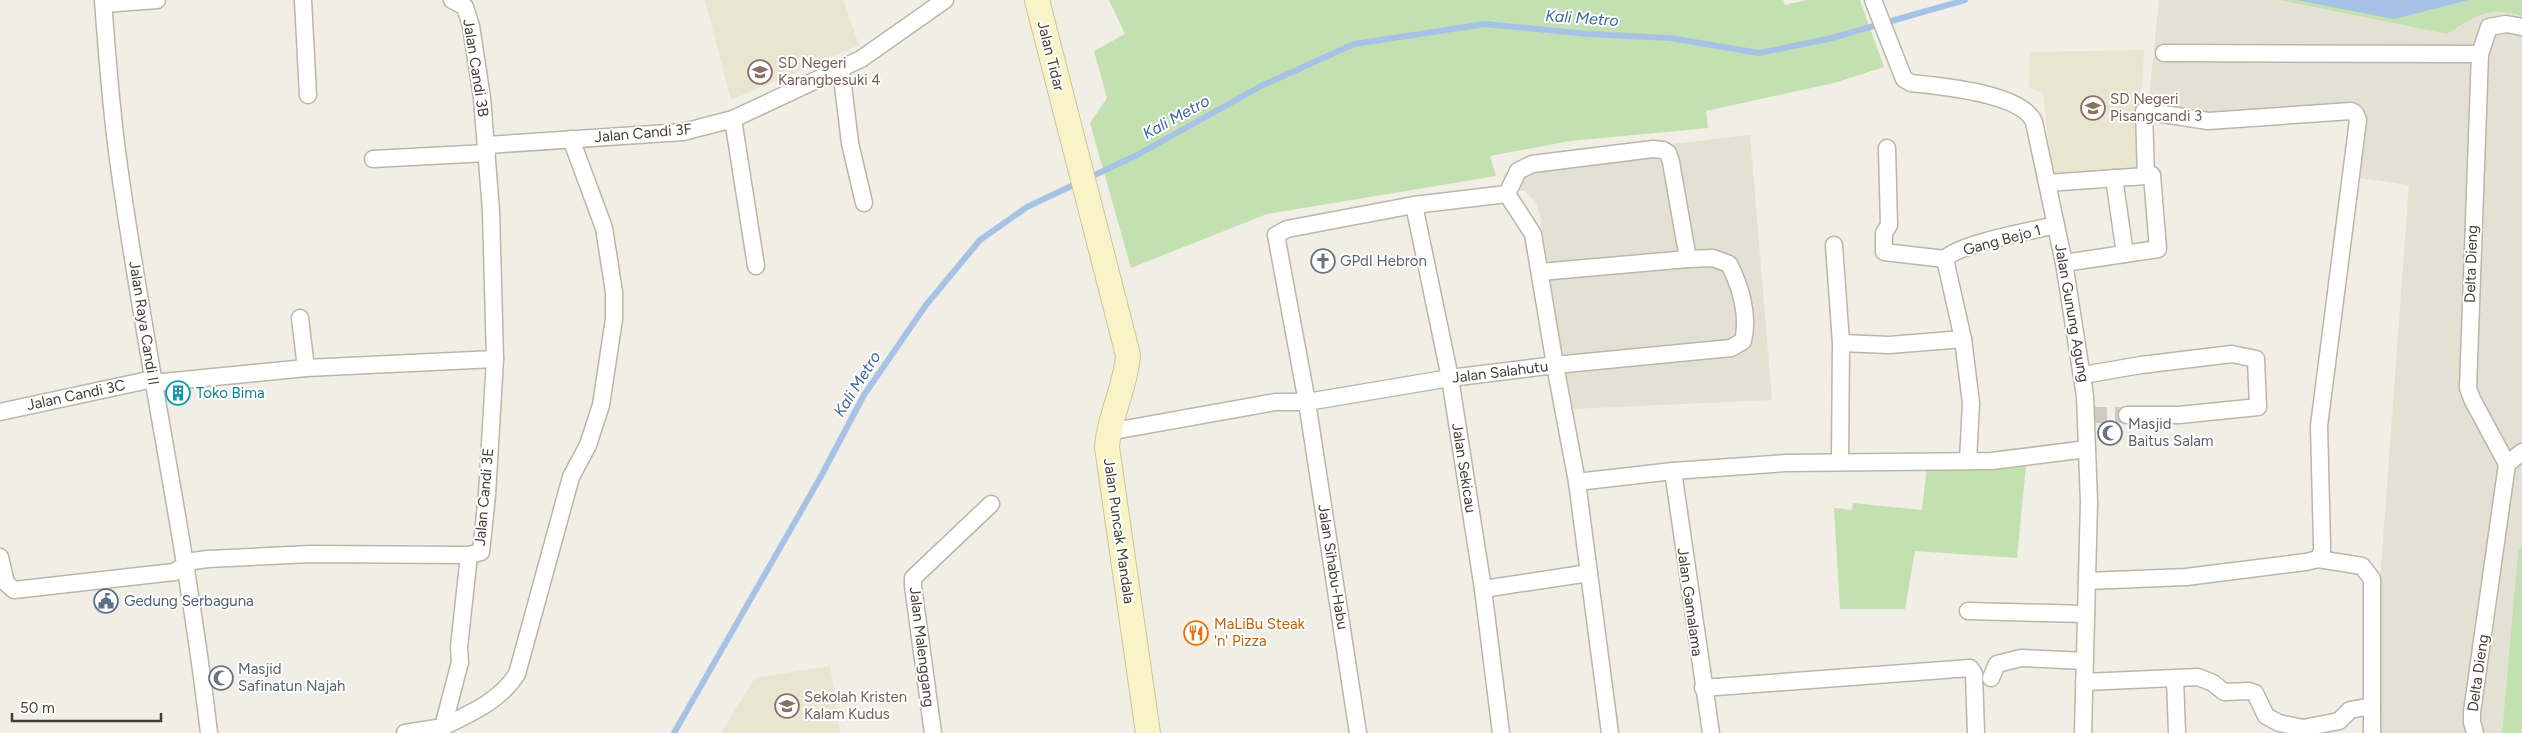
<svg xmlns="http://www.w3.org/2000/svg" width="2522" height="733" font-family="Figtree,sans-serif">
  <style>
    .residential { fill: #e3e1d3 }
    .education { fill: #e8e5d0 }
    .green { fill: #c3e0b1 }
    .water { fill: #a7c2e7 }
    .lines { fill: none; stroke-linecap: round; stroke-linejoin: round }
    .stream { stroke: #a7c2e7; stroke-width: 6 }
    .street-tunnel { stroke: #cdcbc2; stroke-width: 16; stroke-dasharray: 16 8; stroke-linecap: butt }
    .street-casing { stroke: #bab7a8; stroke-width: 19 }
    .secondary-casing { stroke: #cbc699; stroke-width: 26 }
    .street { stroke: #fff; stroke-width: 16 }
    .secondary { stroke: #f8f4c7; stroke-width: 24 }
    .labels { text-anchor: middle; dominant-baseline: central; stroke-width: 4; stroke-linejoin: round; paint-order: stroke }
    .street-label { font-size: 15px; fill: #413f35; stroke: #fff }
    .education-label { font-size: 15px; fill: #785e54; stroke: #fff; text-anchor: start }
    .worship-label { font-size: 15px; fill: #5b616d; stroke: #fff; text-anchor: start }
    .culture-label { font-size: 15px; fill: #0d838f; stroke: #fff; text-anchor: start }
    .service-label { font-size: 15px; fill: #4e5e75; stroke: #fff; text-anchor: start }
    .food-label { font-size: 15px; fill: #c56008; stroke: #fff; text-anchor: start }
    .water-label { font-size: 16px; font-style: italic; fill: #3b64a0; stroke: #fff }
  </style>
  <rect width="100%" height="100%" fill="#f0eee5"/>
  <g class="residential">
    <polygon points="2159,0 2279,0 2447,34 2483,13 2505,11 2522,16 2522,545 2518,552 2502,733 2377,733 2379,595 2409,185 2360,178 2363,105 2209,117 2148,108"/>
    <polygon points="1750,135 1772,400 1571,409 1539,211 1535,201 1524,191 1501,188 1504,174 1524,161"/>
  </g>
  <g class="education">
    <polygon points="705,0 843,0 859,45 731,100"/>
    <polygon points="2144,50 2140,124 2143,173 2053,181 2043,93 2029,88 2030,52"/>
    <polygon points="830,666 840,733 721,733 755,678"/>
  </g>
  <g class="green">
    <polygon points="1109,0 1783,0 1785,5 1807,0 1860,0 1884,67 1834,83 1706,111 1708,128 1570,141 1490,156 1496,176 1267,214 1131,268 1090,123 1107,98 1094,51 1125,34"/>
    <path d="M2279,0h243v16c-36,-11 -46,1 -75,18z"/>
    <polygon points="2026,465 2017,558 1915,551 1905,609 1840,609 1834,508 1852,510 1853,503 1922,510 1927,467"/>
    <polygon points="2522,545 2522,733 2502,733 2518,552"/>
  </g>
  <polygon class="water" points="2296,0 2469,0 2394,19"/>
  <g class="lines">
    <polyline class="stream" points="674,733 820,478 864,395 926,305 980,240 1027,207 1137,155 1261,86 1354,44 1485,24 1588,34 1670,38 1759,53 1828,39 1965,0"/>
    <polyline class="street-tunnel" points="2091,415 2127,415"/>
    <g class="street-casing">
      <g id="street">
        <path d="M103,0c4,55 8,111 16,166 26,189 68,377 90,567"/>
        <polyline points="303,0 308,95"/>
        <path d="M1873,0l31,79 7,4c29,3 111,10 123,39l30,141 21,133 4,106 -6,231"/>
        <polyline points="104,4 157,0"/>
        <polyline points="2164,53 2480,54"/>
        <polyline points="841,69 850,143 864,203"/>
        <polyline points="733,119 756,266"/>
        <polyline points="487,145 683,132 733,119 861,59 945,0"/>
        <polyline points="1887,148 1889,225 1884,233 1884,252 1945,259"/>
        <polyline points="373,159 487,153"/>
        <polyline points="2114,178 2125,254"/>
        <polyline points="2047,183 2146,176 2144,111 2208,121 2351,111 2355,113 2358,120 2319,426 2322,544 2322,552 2318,559 2306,562 2186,577 2087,581"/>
        <polyline points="1414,205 1450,378 1483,589 1501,733"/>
        <polyline points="1834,245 1841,343 1840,462"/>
        <polyline points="2064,263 2158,249 2152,175 2146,176"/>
        <polyline points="1540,272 1688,259"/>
        <polyline points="300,318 306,368"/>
        <polyline points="1841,343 1889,345 1963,339"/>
        <polyline points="2083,375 2141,365 2232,354 2256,359 2258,407 2179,415 2127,415"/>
        <polyline points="153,383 306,368 495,359"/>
        <polyline points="0,412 153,379"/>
        <polyline points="1108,432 1275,402 1307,402 1450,378 1555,365 1577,482 1610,733"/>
        <path d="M1968,461l3,-58 -8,-64 -18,-80c12,-15 90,-29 111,-34"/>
        <polyline points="2507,464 2472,399 2468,388 2480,54 2489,27 2506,24 2522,27"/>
        <polyline points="1673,471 1711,733"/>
        <polyline points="1577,482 1673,471 1786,463 1992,461 2087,449"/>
        <polyline points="0,557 6,583 14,590 174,572 193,561 208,559 310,554 469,555 481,552 487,495 495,359 491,211 482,98 471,26 465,7 452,0"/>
        <polyline points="2318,559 2362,566 2372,579 2372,733"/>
        <polyline points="1483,589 1589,573"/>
        <polyline points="1968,611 2086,614"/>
        <polyline points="1991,678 1997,664 2021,658 2085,661"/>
        <polyline points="2175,678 2177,733"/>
        <polyline points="2084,682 2198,677 2213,683 2224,692 2249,691 2255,693 2266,716 2279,723 2303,728 2339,721 2350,710 2372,706"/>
        <polyline points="1703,688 1970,668 1974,674 1976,733"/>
        <polyline points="405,733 443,727 460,662 459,647 469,555"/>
        <path d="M442,733l1,-6c28,-14 57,-26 74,-53l54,-197 17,-32 13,-40 13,-86v-27l-10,-64 -33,-89"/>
        <polyline points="933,733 913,586 913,578 991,504"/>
        <path d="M1358,733l-51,-331 -31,-167 11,-6 127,-24 93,-11 26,40 22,131 176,-17 12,-7c6,-25 -2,-54 -14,-77l-16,-6 -25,1 -17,-97 -3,-9 -5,-3 -10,-1 -121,15 -14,7 -11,23"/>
        <polyline points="2475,733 2472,722 2472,712 2507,464 2522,452"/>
      </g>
    </g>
    <g class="secondary-casing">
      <path id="secondary" d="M1037,0l91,355c-2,32 -19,61 -21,92l41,286"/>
    </g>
    <use href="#street" class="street"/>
    <use href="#secondary" class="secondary"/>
  </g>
  <defs>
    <g id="school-ring" transform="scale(1.25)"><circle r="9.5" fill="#fff" stroke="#8d6e63" stroke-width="1.5"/><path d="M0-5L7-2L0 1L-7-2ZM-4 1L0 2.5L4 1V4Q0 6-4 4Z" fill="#8d6e63"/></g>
    <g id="church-ring" transform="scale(1.25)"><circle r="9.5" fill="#fff" stroke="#6b7280" stroke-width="1.5"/><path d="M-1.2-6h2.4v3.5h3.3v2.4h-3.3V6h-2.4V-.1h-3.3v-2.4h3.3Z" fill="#6b7280"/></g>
    <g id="building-ring" transform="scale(1.25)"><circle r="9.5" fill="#fff" stroke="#0f9aa8" stroke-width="1.5"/><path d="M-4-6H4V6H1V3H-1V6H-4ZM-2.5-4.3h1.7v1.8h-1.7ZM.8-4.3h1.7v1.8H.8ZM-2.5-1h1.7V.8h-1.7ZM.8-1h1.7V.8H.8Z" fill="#0f9aa8"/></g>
    <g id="mosque-ring" transform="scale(1.25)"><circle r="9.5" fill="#fff" stroke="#6b7280" stroke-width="1.5"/><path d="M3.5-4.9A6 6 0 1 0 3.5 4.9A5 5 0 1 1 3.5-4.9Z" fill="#6b7280"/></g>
    <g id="civic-ring" transform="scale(1.25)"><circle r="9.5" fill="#fff" stroke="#5c6f8a" stroke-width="1.5"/><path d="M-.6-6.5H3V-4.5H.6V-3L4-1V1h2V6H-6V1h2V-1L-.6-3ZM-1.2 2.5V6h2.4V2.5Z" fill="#5c6f8a"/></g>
    <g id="restaurant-ring" transform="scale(1.25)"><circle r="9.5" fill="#fff" stroke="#e8710a" stroke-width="1.5"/><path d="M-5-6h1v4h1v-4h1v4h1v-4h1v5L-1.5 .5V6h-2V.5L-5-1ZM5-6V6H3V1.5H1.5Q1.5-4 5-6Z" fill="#e8710a"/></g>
  </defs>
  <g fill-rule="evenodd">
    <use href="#school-ring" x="760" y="72"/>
    <use href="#school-ring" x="2093" y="108"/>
    <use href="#church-ring" x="1323" y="261"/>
    <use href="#building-ring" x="178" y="393"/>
    <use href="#mosque-ring" x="2110" y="433"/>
    <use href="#civic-ring" x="106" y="601"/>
    <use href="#restaurant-ring" x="1196" y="633"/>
    <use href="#mosque-ring" x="221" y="678"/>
    <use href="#school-ring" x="787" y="706"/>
  </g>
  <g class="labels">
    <g class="street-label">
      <text transform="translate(1051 56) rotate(76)">Jalan Tidar</text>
      <text transform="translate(476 68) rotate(81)">Jalan Candi 3B</text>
      <text transform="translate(643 133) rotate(-5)">Jalan Candi 3F</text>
      <text transform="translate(2002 240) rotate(-15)">Gang Bejo 1</text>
      <text transform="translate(2471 264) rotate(-88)">Delta Dieng</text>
      <text transform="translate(2072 313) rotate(80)">Jalan Gunung Agung</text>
      <text transform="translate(144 323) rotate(81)">Jalan Raya Candi II</text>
      <text transform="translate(1500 372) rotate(-7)">Jalan Salahutu</text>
      <text transform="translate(76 395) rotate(-12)">Jalan Candi 3C</text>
      <text transform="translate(1464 468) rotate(81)">Jalan Sekicau</text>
      <text transform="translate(484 497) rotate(-85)">Jalan Candi 3E</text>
      <text transform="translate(1119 531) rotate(82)">Jalan Puncak Mandala</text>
      <text transform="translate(1333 567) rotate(81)">Jalan Sihabu-Habu</text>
      <text transform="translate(1690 602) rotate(82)">Jalan Gamalama</text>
      <text transform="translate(922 647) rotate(83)">Jalan Malenggang</text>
      <text transform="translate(2478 673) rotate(-82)">Delta Dieng</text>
    </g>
    <g class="education-label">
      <text x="778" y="63">SD Negeri<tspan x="778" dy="17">Karangbesuki 4</tspan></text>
      <text x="2110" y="99">SD Negeri<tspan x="2110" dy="17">Pisangcandi 3</tspan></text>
      <text x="804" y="697">Sekolah Kristen<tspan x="804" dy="17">Kalam Kudus</tspan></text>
    </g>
    <g class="worship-label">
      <text x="1340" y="261">GPdI Hebron</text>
      <text x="2128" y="424">Masjid<tspan x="2128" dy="17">Baitus Salam</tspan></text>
      <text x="238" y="669">Masjid<tspan x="238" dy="17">Safinatun Najah</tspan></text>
    </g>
    <g class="culture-label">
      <text x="196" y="393">Toko Bima</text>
    </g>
    <g class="service-label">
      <text x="124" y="601">Gedung Serbaguna</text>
    </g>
    <g class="food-label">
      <text x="1214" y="624">MaLiBu Steak<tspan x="1214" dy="17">'n' Pizza</tspan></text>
    </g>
    <g class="water-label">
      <text transform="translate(1582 18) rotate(4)">Kali Metro</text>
      <text transform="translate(1176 117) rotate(-29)">Kali Metro</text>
      <text transform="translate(857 384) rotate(-58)">Kali Metro</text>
    </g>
  </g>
  <path d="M12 713v8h149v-8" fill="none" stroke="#413f35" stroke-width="2.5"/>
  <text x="20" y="713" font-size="15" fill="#413f35" stroke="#ffffff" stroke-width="4" paint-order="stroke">50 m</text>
</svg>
